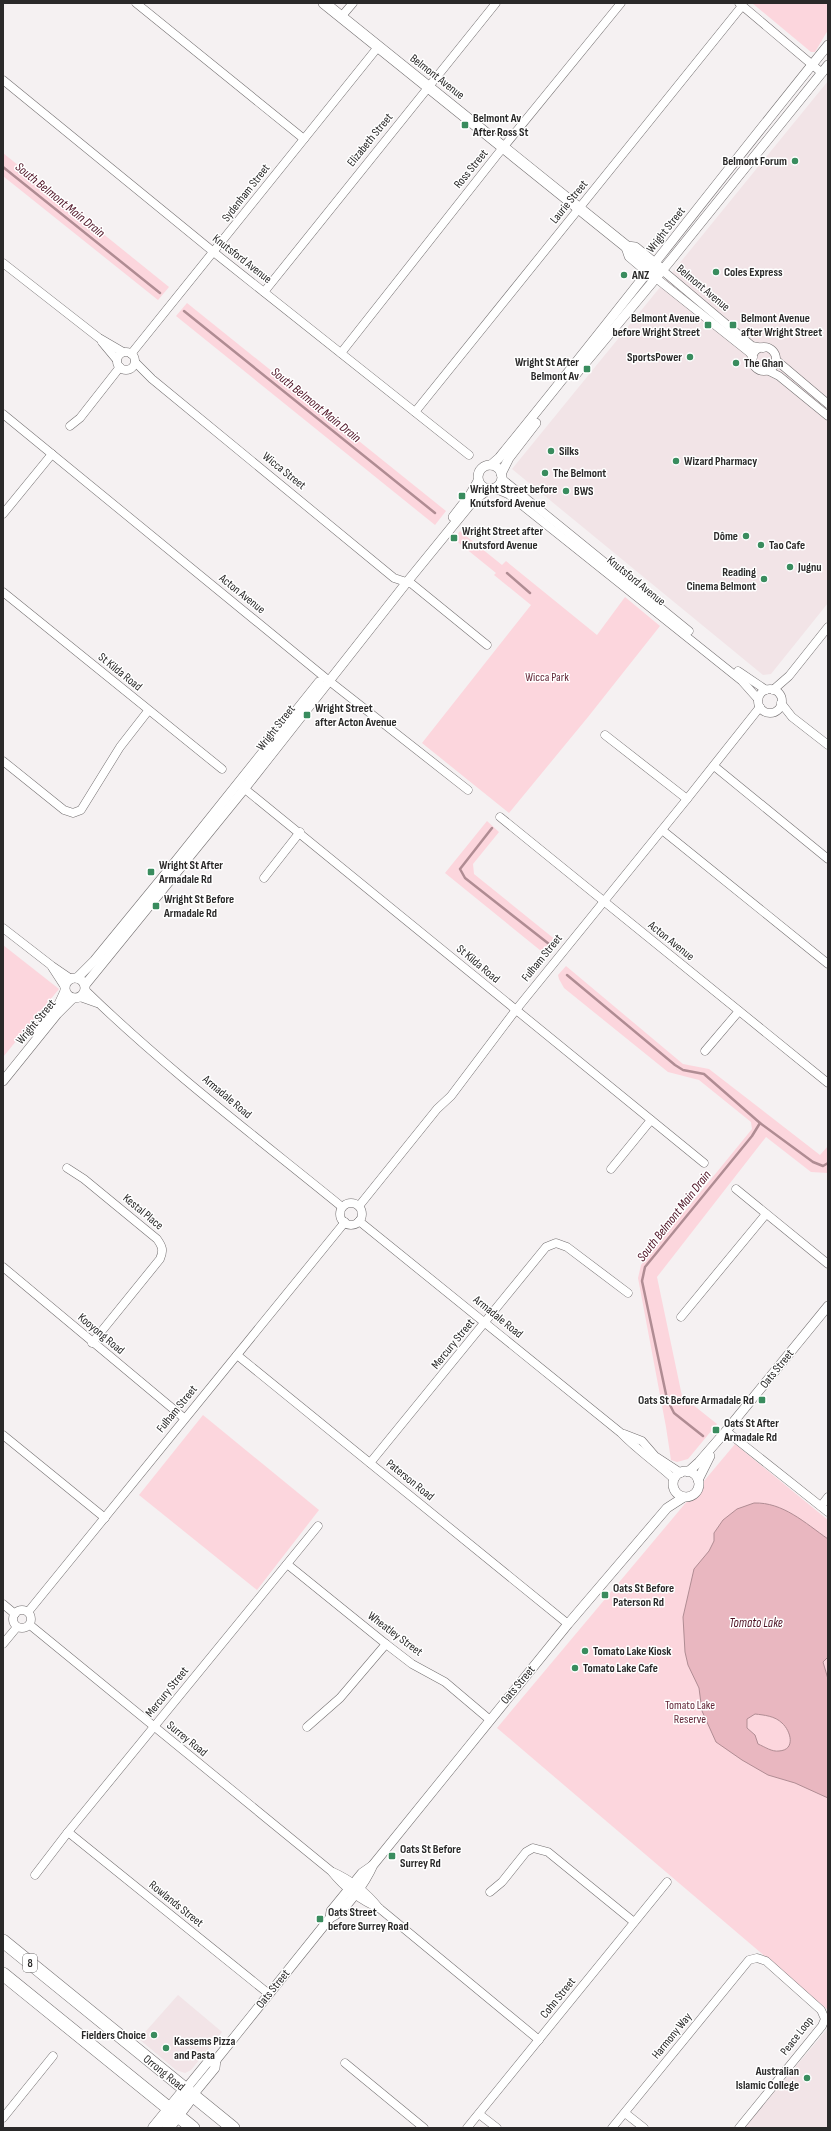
<svg xmlns="http://www.w3.org/2000/svg" width="831" height="2131" font-family="'Sofia Sans Condensed',sans-serif">
  <style>
    .built { fill: #f2e4e7 }
    .green { fill: #fcd6dd }
    .water { fill: #e9b7c0; stroke: #b08c93; fill-rule: evenodd }
    .lines { fill: none; stroke-linecap: round; stroke-linejoin: round }
    .stream { stroke: #b08c93; stroke-width: 2.5 }
    .minor-casing { stroke: #747071; stroke-width: 9 }
    .tertiary-casing { stroke: #747071; stroke-width: 10 }
    .secondary-casing { stroke: #747071; stroke-width: 12 }
    .primary-casing { stroke: #747071; stroke-width: 13 }
    .trunk-casing { stroke: #747071; stroke-width: 14 }
    .minor { stroke: #fff; stroke-width: 8 }
    .tertiary { stroke: #fff; stroke-width: 9 }
    .secondary { stroke: #fff; stroke-width: 11 }
    .primary { stroke: #fff; stroke-width: 12 }
    .trunk { stroke: #fff; stroke-width: 13 }
    .poi-dot { fill: #398c5e; stroke: #fff; stroke-width: 1.5 }
    .labels { text-anchor: middle; dominant-baseline: central; stroke-width: 3; stroke-linejoin: round; paint-order: stroke }
    .shield { fill: #fff; stroke: #6a6969; stroke-width: 1 }
    .shield-label { font-size: 11px; font-weight: bold; fill: #2a2929 }
    .street-label { font-size: 12px; fill: #2a2929; stroke: #fff }
    .poi-label { font-size: 12px; font-weight: bold; fill: #2a2929; stroke: #fff; text-anchor: start }
    .park-label { font-size: 12px; fill: #632737; stroke: #fff }
    .water-label { font-size: 13px; font-style: italic; fill: #4d1224; stroke: #fff }
  </style>
  <rect width="100%" height="100%" fill="#f5f1f2"/>
  <g class="built">
    <polygon points="828,81 828,603 771,674 763,675 512,469"/>
    <polygon points="178,1995 222,2032 191,2070 185,2073 176,2070 139,2039"/>
    <polygon points="828,2028 828,2128 744,2128"/>
  </g>
  <g class="green">
    <polygon points="752,3 828,3 828,30 815,52 811,52"/>
    <polygon points="3,153 169,287 158,300 3,176"/>
    <polygon points="187,303 446,511 435,525 176,316"/>
    <polygon points="460,531 502,565 506,561 597,635 625,597 660,626 588,717 509,813 422,743 531,605 494,575 496,573 454,539"/>
    <polygon points="487,821 499,832 473,864 474,874 557,941 546,955 445,873"/>
    <polygon points="3,945 59,989 3,1057"/>
    <polygon points="566,966 683,1064 709,1069 820,1155 828,1146 828,1173 811,1172 766,1137 657,1277 682,1396 717,1424 688,1459 677,1462 671,1460 666,1427 638,1278 641,1265 752,1129 751,1122 699,1080 668,1072 564,988 559,979 558,975"/>
    <polygon points="203,1415 319,1510 257,1590 139,1495"/>
    <polygon points="735,1444 828,1520 828,2010 497,1728"/>
  </g>
  <path class="water" d="M754,1503c29,-1 51,20 74,36v118l-5,5 5,17v119l-33,-15 -27,-8 -26,-15 -26,-18 -14,-31 -3,-23 -11,-23 -3,-13 -2,-35 11,-48 15,-18 5,-10v-8l9,-13 14,-11zM755,1714c9,1 20,2 27,9 9,8 14,27 -3,28 -7,1 -14,-4 -21,-7l-3,-9 -8,-7v-9z"/>
  <g class="lines">
    <g class="stream">
      <polyline points="3,167 160,293"/>
      <polyline points="184,311 435,513"/>
      <polyline points="507,573 530,593"/>
      <polyline points="492,828 460,869 465,878 549,944"/>
      <polyline points="567,975 675,1065 683,1070 704,1074 760,1123 813,1162 823,1166 828,1163"/>
      <polyline points="703,1436 674,1413 667,1399 642,1281 645,1267 752,1136 760,1123"/>
    </g>
    <g class="minor-casing">
      <g id="minor">
        <polyline points="136,3 304,139"/>
        <polyline points="739,3 822,73"/>
        <polyline points="341,17 353,3"/>
        <polyline points="3,80 221,258 469,455"/>
        <polyline points="3,263 99,338 123,352"/>
        <polyline points="662,270 752,346 763,348"/>
        <polyline points="656,278 749,352 753,357"/>
        <polyline points="264,292 496,3"/>
        <polyline points="102,342 117,360"/>
        <circle cx="764" cy="359" r="12"/>
        <circle cx="126" cy="361" r="9"/>
        <polyline points="341,353 497,155 621,3"/>
        <polyline points="131,354 378,47"/>
        <polyline points="776,360 828,404"/>
        <polyline points="135,362 152,379 394,578 412,584 487,645"/>
        <polyline points="767,370 779,376 828,416"/>
        <polyline points="415,412 742,6"/>
        <polyline points="3,414 328,680 468,790"/>
        <polyline points="70,426 80,418 120,367"/>
        <polyline points="502,479 689,631"/>
        <polyline points="494,488 508,494 742,681 758,699"/>
        <polyline points="3,514 52,454"/>
        <polyline points="3,592 222,769"/>
        <polyline points="738,671 766,690"/>
        <circle cx="770" cy="701" r="12"/>
        <polyline points="773,690 789,676 828,627"/>
        <polyline points="781,703 792,717 828,745"/>
        <polyline points="605,735 687,799"/>
        <polyline points="3,761 64,810 73,813 81,810 120,747 148,711"/>
        <polyline points="714,766 828,859"/>
        <polyline points="240,785 704,1163"/>
        <polyline points="500,817 828,1083"/>
        <polyline points="662,830 828,964"/>
        <polyline points="264,878 300,832"/>
        <polyline points="3,928 52,966 71,979"/>
        <polyline points="52,967 65,987"/>
        <path d="M85,990c79,77 171,147 257,217"/>
        <polyline points="80,997 97,1003"/>
        <polyline points="705,1051 739,1011"/>
        <path d="M67,1168l17,11 73,60c5,7 7,11 3,20l-68,84"/>
        <polyline points="611,1169 651,1120"/>
        <polyline points="736,1189 828,1264"/>
        <circle cx="351" cy="1214" r="11"/>
        <polyline points="359,1206 437,1109 451,1096 515,1011 687,799 760,707"/>
        <path d="M359,1221l262,212c16,17 36,30 53,46"/>
        <polyline points="3,1267 184,1418"/>
        <polyline points="681,1317 766,1214"/>
        <polyline points="237,1355 568,1624"/>
        <polyline points="726,1431 828,1512"/>
        <polyline points="624,1434 642,1441 655,1456 681,1473"/>
        <polyline points="3,1435 105,1518"/>
        <polyline points="370,1463 546,1247 556,1243 567,1247 628,1293"/>
        <polyline points="821,1506 828,1497"/>
        <polyline points="287,1564 386,1644 412,1664 445,1682 490,1720"/>
        <polyline points="3,1604 15,1614"/>
        <circle cx="22" cy="1619" r="9"/>
        <polyline points="28,1612 345,1222"/>
        <path d="M30,1625l301,246c13,16 28,29 48,37"/>
        <polyline points="3,1644 17,1627"/>
        <polyline points="307,1727 340,1698 386,1644"/>
        <polyline points="68,1832 269,1994"/>
        <path d="M333,1872c18,8 33,20 46,36l160,132"/>
        <polyline points="35,1875 68,1832 318,1526"/>
        <polyline points="490,1892 502,1882 526,1852 533,1848 548,1852 634,1922"/>
        <polyline points="345,2063 424,2128"/>
        <polyline points="625,2113 644,2128"/>
        <polyline points="479,2114 497,2128"/>
        <polyline points="3,2118 53,2056"/>
        <polyline points="467,2128 667,1882"/>
        <polyline points="612,2128 749,1960 757,1958 766,1961 821,2010 825,2019 822,2026 739,2128"/>
      </g>
    </g>
    <g class="tertiary-casing">
      <g id="tertiary">
        <polyline points="576,374 670,261 828,65"/>
        <circle cx="490" cy="477" r="12"/>
        <path d="M491,465l8,-7c111,-136 218,-276 329,-413"/>
        <polyline points="501,474 509,458 536,423"/>
        <polyline points="453,517 470,495 478,481"/>
        <circle cx="75" cy="988" r="10"/>
        <polyline points="77,978 94,961 171,867 319,682"/>
        <polyline points="85,985 245,788 407,582 473,501 489,489"/>
        <polyline points="35,1032 59,1004 65,991"/>
        <polyline points="3,1081 57,1014 73,998"/>
        <circle cx="686" cy="1484" r="13"/>
        <polyline points="688,1472 699,1462 726,1431 828,1306"/>
        <polyline points="698,1480 710,1456"/>
        <polyline points="330,1918 331,1911 362,1873 372,1866"/>
        <path d="M185,2090l22,-27 9,-3 114,-142c16,-7 36,-37 43,-53l195,-241 99,-116 17,-11"/>
        <polyline points="192,2096 215,2068 216,2060"/>
      </g>
    </g>
    <g class="secondary-casing">
      <g id="secondary">
        <polyline points="324,3 627,247 635,248 662,270"/>
        <polyline points="627,247 630,256 656,278"/>
      </g>
    </g>
    <g class="primary-casing">
      <g id="primary">
        <polyline points="154,2128 185,2090"/>
        <polyline points="168,2128 192,2096"/>
      </g>
    </g>
    <g class="trunk-casing">
      <g id="trunk">
        <polyline points="3,1941 233,2128"/>
        <polyline points="3,1974 193,2128"/>
      </g>
    </g>
    <use href="#minor" class="minor"/>
    <use href="#tertiary" class="tertiary"/>
    <use href="#secondary" class="secondary"/>
    <use href="#primary" class="primary"/>
    <use href="#trunk" class="trunk"/>
  </g>
  <g class="poi-dot">
    <rect x="461" y="121" width="8" height="8" rx="2"/>
    <circle cx="795" cy="161" r="4"/>
    <circle cx="716" cy="272" r="4"/>
    <circle cx="624" cy="275" r="4"/>
    <rect x="704" y="321" width="8" height="8" rx="2"/>
    <rect x="729" y="321" width="8" height="8" rx="2"/>
    <circle cx="690" cy="357" r="4"/>
    <circle cx="736" cy="363" r="4"/>
    <rect x="583" y="365" width="8" height="8" rx="2"/>
    <circle cx="551" cy="451" r="4"/>
    <circle cx="676" cy="461" r="4"/>
    <circle cx="545" cy="473" r="4"/>
    <circle cx="566" cy="491" r="4"/>
    <rect x="458" y="492" width="8" height="8" rx="2"/>
    <circle cx="746" cy="536" r="4"/>
    <rect x="450" y="534" width="8" height="8" rx="2"/>
    <circle cx="761" cy="545" r="4"/>
    <circle cx="790" cy="567" r="4"/>
    <circle cx="764" cy="579" r="4"/>
    <rect x="303" y="711" width="8" height="8" rx="2"/>
    <rect x="147" y="868" width="8" height="8" rx="2"/>
    <rect x="152" y="902" width="8" height="8" rx="2"/>
    <rect x="758" y="1396" width="8" height="8" rx="2"/>
    <rect x="712" y="1426" width="8" height="8" rx="2"/>
    <rect x="601" y="1591" width="8" height="8" rx="2"/>
    <circle cx="585" cy="1651" r="4"/>
    <circle cx="575" cy="1668" r="4"/>
    <rect x="388" y="1852" width="8" height="8" rx="2"/>
    <rect x="316" y="1915" width="8" height="8" rx="2"/>
    <circle cx="154" cy="2035" r="4"/>
    <circle cx="166" cy="2048" r="4"/>
    <circle cx="807" cy="2078" r="4"/>
  </g>
  <g class="labels">
    <rect class="shield" x="23" y="1954" width="14" height="18" rx="3"/>
    <g class="shield-label">
      <text x="30" y="1963">8</text>
    </g>
    <g class="street-label">
      <text transform="translate(437 77) rotate(38)">Belmont Avenue</text>
      <text transform="translate(370 140) rotate(-51)">Elizabeth Street</text>
      <text transform="translate(471 169) rotate(-51)">Ross Street</text>
      <text transform="translate(246 193) rotate(-52)">Sydenham Street</text>
      <text transform="translate(569 202) rotate(-51)">Laurie Street</text>
      <text transform="translate(666 230) rotate(-52)">Wright Street</text>
      <text transform="translate(242 259) rotate(38)">Knutsford Avenue</text>
      <text transform="translate(703 288) rotate(40)">Belmont Avenue</text>
      <text transform="translate(284 471) rotate(39)">Wicca Street</text>
      <text transform="translate(636 581) rotate(39)">Knutsford Avenue</text>
      <text transform="translate(242 594) rotate(39)">Acton Avenue</text>
      <text transform="translate(120 672) rotate(39)">St Kilda Road</text>
      <text transform="translate(276 728) rotate(-52)">Wright Street</text>
      <text transform="translate(671 941) rotate(39)">Acton Avenue</text>
      <text transform="translate(542 958) rotate(-51)">Fulham Street</text>
      <text transform="translate(478 964) rotate(40)">St Kilda Road</text>
      <text transform="translate(36 1022) rotate(-50)">Wright Street</text>
      <text transform="translate(227 1097) rotate(40)">Armadale Road</text>
      <text transform="translate(143 1212) rotate(40)">Kestal Place</text>
      <text transform="translate(498 1317) rotate(39)">Armadale Road</text>
      <text transform="translate(101 1334) rotate(40)">Kooyong Road</text>
      <text transform="translate(453 1344) rotate(-51)">Mercury Street</text>
      <text transform="translate(777 1369) rotate(-51)">Oats Street</text>
      <text transform="translate(177 1409) rotate(-51)">Fulham Street</text>
      <text transform="translate(410 1480) rotate(39)">Paterson Road</text>
      <text transform="translate(395 1634) rotate(37)">Wheatley Street</text>
      <text transform="translate(518 1685) rotate(-50)">Oats Street</text>
      <text transform="translate(167 1692) rotate(-51)">Mercury Street</text>
      <text transform="translate(187 1739) rotate(39)">Surrey Road</text>
      <text transform="translate(176 1904) rotate(39)">Rowlands Street</text>
      <text transform="translate(273 1989) rotate(-51)">Oats Street</text>
      <text transform="translate(558 1998) rotate(-51)">Cohn Street</text>
      <text transform="translate(672 2036) rotate(-51)">Harmony Way</text>
      <text transform="translate(797 2036) rotate(-52)">Peace Loop</text>
      <text transform="translate(164 2073) rotate(39)">Orrong Road</text>
    </g>
    <g class="poi-label">
      <text x="473" y="118">Belmont Av<tspan x="473" dy="14">After Ross St</tspan></text>
      <text x="787" y="161" text-anchor="end">Belmont Forum</text>
      <text x="724" y="272">Coles Express</text>
      <text x="632" y="275">ANZ</text>
      <text x="700" y="318" text-anchor="end">Belmont Avenue<tspan x="700" dy="14">before Wright Street</tspan></text>
      <text x="741" y="318">Belmont Avenue<tspan x="741" dy="14">after Wright Street</tspan></text>
      <text x="682" y="357" text-anchor="end">SportsPower</text>
      <text x="579" y="362" text-anchor="end">Wright St After<tspan x="579" dy="14">Belmont Av</tspan></text>
      <text x="744" y="363">The Ghan</text>
      <text x="559" y="451">Silks</text>
      <text x="684" y="461">Wizard Pharmacy</text>
      <text x="553" y="473">The Belmont</text>
      <text x="470" y="489">Wright Street before<tspan x="470" dy="14">Knutsford Avenue</tspan></text>
      <text x="574" y="491">BWS</text>
      <text x="462" y="531">Wright Street after<tspan x="462" dy="14">Knutsford Avenue</tspan></text>
      <text x="738" y="536" text-anchor="end">Dôme</text>
      <text x="769" y="545">Tao Cafe</text>
      <text x="798" y="567">Jugnu</text>
      <text x="756" y="572" text-anchor="end">Reading<tspan x="756" dy="14">Cinema Belmont</tspan></text>
      <text x="315" y="708">Wright Street<tspan x="315" dy="14">after Acton Avenue</tspan></text>
      <text x="159" y="865">Wright St After<tspan x="159" dy="14">Armadale Rd</tspan></text>
      <text x="164" y="899">Wright St Before<tspan x="164" dy="14">Armadale Rd</tspan></text>
      <text x="754" y="1400" text-anchor="end">Oats St Before Armadale Rd</text>
      <text x="724" y="1423">Oats St After<tspan x="724" dy="14">Armadale Rd</tspan></text>
      <text x="613" y="1588">Oats St Before<tspan x="613" dy="14">Paterson Rd</tspan></text>
      <text x="593" y="1651">Tomato Lake Kiosk</text>
      <text x="583" y="1668">Tomato Lake Cafe</text>
      <text x="400" y="1849">Oats St Before<tspan x="400" dy="14">Surrey Rd</tspan></text>
      <text x="328" y="1912">Oats Street<tspan x="328" dy="14">before Surrey Road</tspan></text>
      <text x="146" y="2035" text-anchor="end">Fielders Choice</text>
      <text x="174" y="2041">Kassems Pizza<tspan x="174" dy="14">and Pasta</tspan></text>
      <text x="799" y="2071" text-anchor="end">Australian<tspan x="799" dy="14">Islamic College</tspan></text>
    </g>
    <g class="park-label">
      <text x="547" y="677">Wicca Park</text>
      <text x="690" y="1705">Tomato Lake<tspan x="690" dy="14">Reserve</tspan></text>
    </g>
    <g class="water-label">
      <text transform="translate(60 200) rotate(39)">South Belmont Main Drain</text>
      <text transform="translate(316 405) rotate(39)">South Belmont Main Drain</text>
      <text transform="translate(674 1216) rotate(-52)">South Belmont Main Drain</text>
      <text x="756" y="1623">Tomato Lake</text>
    </g>
  </g>
  <rect width="831" height="2131" fill="none" stroke="#2a2929" stroke-width="8"/>
</svg>
